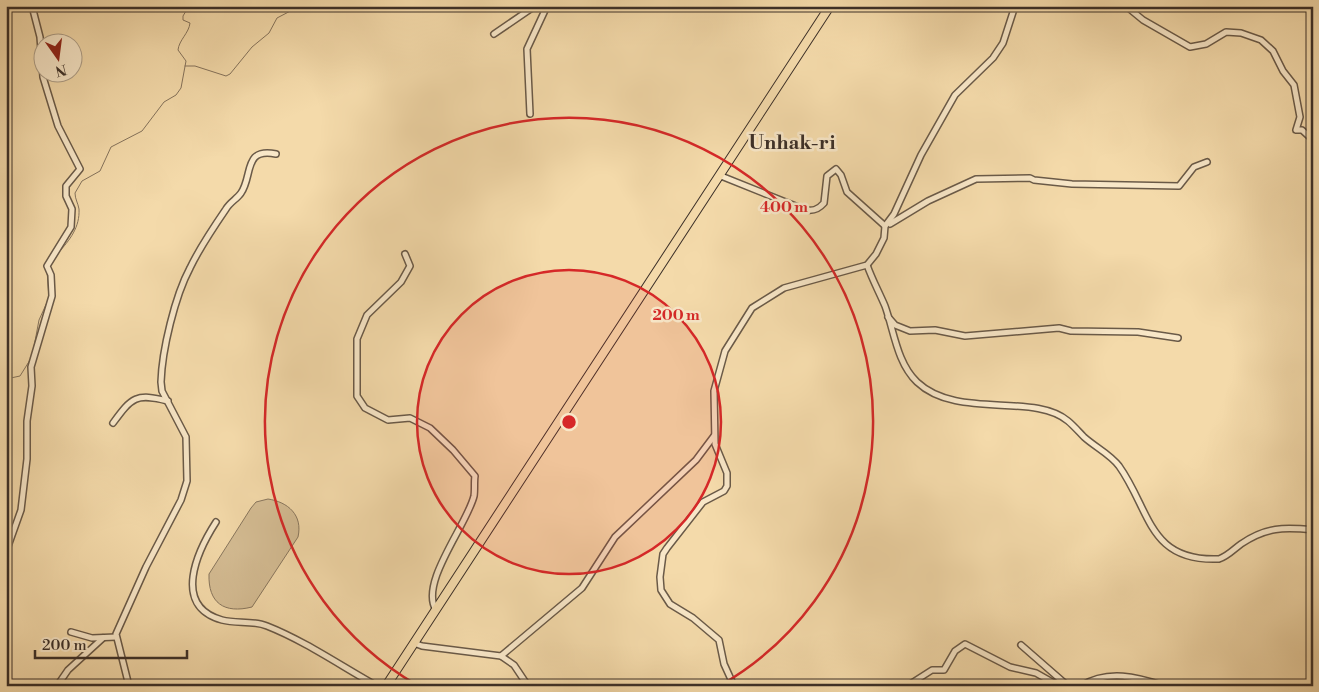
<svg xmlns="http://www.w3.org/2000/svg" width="1319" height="692" font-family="'Libre Bodoni',serif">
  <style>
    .green { fill: #d5bd94; stroke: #88765e }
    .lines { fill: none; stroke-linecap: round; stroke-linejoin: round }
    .stream { stroke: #85735c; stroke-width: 1 }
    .street-casing { stroke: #6a5a48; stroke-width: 8 }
    .primary-casing { stroke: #3c3028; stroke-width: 10 }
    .street { stroke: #f8e7c8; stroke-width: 5 }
    .primary { stroke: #f4daaa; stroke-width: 8 }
    .ring { fill: none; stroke: #d62828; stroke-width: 2.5 }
    .labels { text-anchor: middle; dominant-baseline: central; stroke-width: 5; stroke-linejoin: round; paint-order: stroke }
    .quarter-label { font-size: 20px; font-weight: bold; fill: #3c3028; stroke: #f8e7c8 }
    .centre { fill: #d62828; stroke: #f8e7c8; stroke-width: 2.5 }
    .ring-label { font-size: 15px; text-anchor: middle; font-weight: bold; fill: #d62828; stroke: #f8e7c8; stroke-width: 5; stroke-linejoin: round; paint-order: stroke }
  </style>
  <rect width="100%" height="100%" fill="#f4daaa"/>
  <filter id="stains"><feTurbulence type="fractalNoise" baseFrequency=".004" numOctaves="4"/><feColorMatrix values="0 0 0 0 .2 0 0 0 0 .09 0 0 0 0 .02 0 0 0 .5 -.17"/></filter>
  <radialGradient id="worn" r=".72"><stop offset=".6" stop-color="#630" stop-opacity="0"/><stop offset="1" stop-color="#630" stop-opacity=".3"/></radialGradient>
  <path class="green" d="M268,499c20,3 35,16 30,38l-46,70c-28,7 -44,-4 -43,-33l42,-66 5,-6z"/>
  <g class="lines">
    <g class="stream">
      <polyline points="185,66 195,66 226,76 230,74 252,47 269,33 277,18 300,6"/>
      <path d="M58,253c12,-13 22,-26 21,-44 -1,-6 -4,-10 -4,-16l7,-12 18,-10 11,-24 31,-16 22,-29 12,-7 5,-7 5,-27 -8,-11c1,-10 11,-17 12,-27l-7,-3v-4l6,-10"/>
      <polyline points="33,352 39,320 49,298 47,271"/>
      <polyline points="6,379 20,376 30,360"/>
    </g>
    <g class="street-casing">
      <g id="street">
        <polyline points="1126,6 1143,20 1190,47 1206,44 1226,32 1241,33 1261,40 1273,51 1283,71 1294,85 1300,117 1296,130 1302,130 1313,140"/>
        <polyline points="494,34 535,6"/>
        <polyline points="530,114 527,49 547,6"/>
        <path d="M721,176l82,33c9,3 15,1 21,-6l3,-27 9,-7 5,6 6,17 38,34"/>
        <polyline points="890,224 928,201 976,179 1030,178 1034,180 1072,184 1179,186 1194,167 1207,162"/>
        <path d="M405,254l5,12 -9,16 -34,33 -10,24v57l8,12 23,12 22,-2 20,10 23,22 22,26c-1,6 0,14 -1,20 -7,29 -55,87 -38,114"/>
        <path d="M867,265c5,14 12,27 18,41 9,25 12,57 32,76 40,38 117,10 151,39 6,5 11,11 16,16 11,10 26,17 35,29 32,45 29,96 100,93 9,-3 15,-10 22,-15 25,-17 43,-17 72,-14"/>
        <polyline points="888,317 895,325 910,331 935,330 965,336 1059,328 1071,331 1138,332 1178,338"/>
        <path d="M113,423c19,-26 23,-30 55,-22"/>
        <path d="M216,522c-18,28 -45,84 6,98 14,4 30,0 45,6 38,15 74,40 110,60"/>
        <polyline points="6,552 21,510 27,459 27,421 32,386 31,367 52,296 51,275 47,266 71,227 72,209 66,196 66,186 80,169 58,126 43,77 40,37 32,6"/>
        <polyline points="71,632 92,638 116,637"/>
        <polyline points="414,643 422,646 501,656 514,665 528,686"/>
        <polyline points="1021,645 1068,686"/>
        <polyline points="501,656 582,588 615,537 696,460 714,436"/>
        <polyline points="57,686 68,670 103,638"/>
        <path d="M129,686l-13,-52 30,-67 35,-67 6,-19 -1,-44 -24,-46 -1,-9c1,-32 14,-86 29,-114 10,-21 23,-40 36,-59 4,-7 11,-10 15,-16 12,-17 2,-46 35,-39"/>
        <polyline points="734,686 724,664 719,640 693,618 670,604 661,590 660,577 663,554 667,548 703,502 724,491 727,486 727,473 715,444 714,391 725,351 752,308 784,288 867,265 876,254 884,238 885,226 894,214 921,155 955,95 993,58 1003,43 1015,6"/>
        <polyline points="907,686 932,670 944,670 955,651 965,644 1010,667 1036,673 1059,686"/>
        <path d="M1081,686c27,-17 56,-9 84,0"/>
        <polyline points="1309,686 1313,671"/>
      </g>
    </g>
    <g class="primary-casing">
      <polyline id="primary" points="386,686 830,6"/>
    </g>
    <use href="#street" class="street"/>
    <use href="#primary" class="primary"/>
  </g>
  <circle cx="569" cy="422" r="152" fill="#d62828" fill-opacity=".12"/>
  <g class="ring">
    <circle cx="569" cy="422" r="152"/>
    <path d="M417 685A304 304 0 1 1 721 685"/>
  </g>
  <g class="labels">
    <g class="quarter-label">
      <text x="792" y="143">Unhak-ri</text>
    </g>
  </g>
  <circle cx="569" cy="422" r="8" class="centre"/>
  <g class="ring-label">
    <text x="784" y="212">400 m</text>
    <text x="676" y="320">200 m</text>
  </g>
  <rect width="1319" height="692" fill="none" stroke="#f4daaa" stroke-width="25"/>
  <rect x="8" y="8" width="1304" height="677" fill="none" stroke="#3c3028" stroke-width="2.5"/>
  <rect x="12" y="12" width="1294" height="667" fill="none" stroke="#3c3028"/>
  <g transform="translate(58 58) rotate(166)"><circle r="24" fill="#f8e7c8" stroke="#ad9e88"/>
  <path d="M0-4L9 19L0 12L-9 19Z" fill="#8f2418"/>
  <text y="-8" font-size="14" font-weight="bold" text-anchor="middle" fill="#3c3028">N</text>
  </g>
  <path d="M35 650v8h152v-8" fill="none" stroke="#3c3028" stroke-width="2.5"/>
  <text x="42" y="650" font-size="15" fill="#3c3028" stroke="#f8e7c8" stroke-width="4" paint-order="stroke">200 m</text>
  <rect width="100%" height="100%" filter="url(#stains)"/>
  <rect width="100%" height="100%" fill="url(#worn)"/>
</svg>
